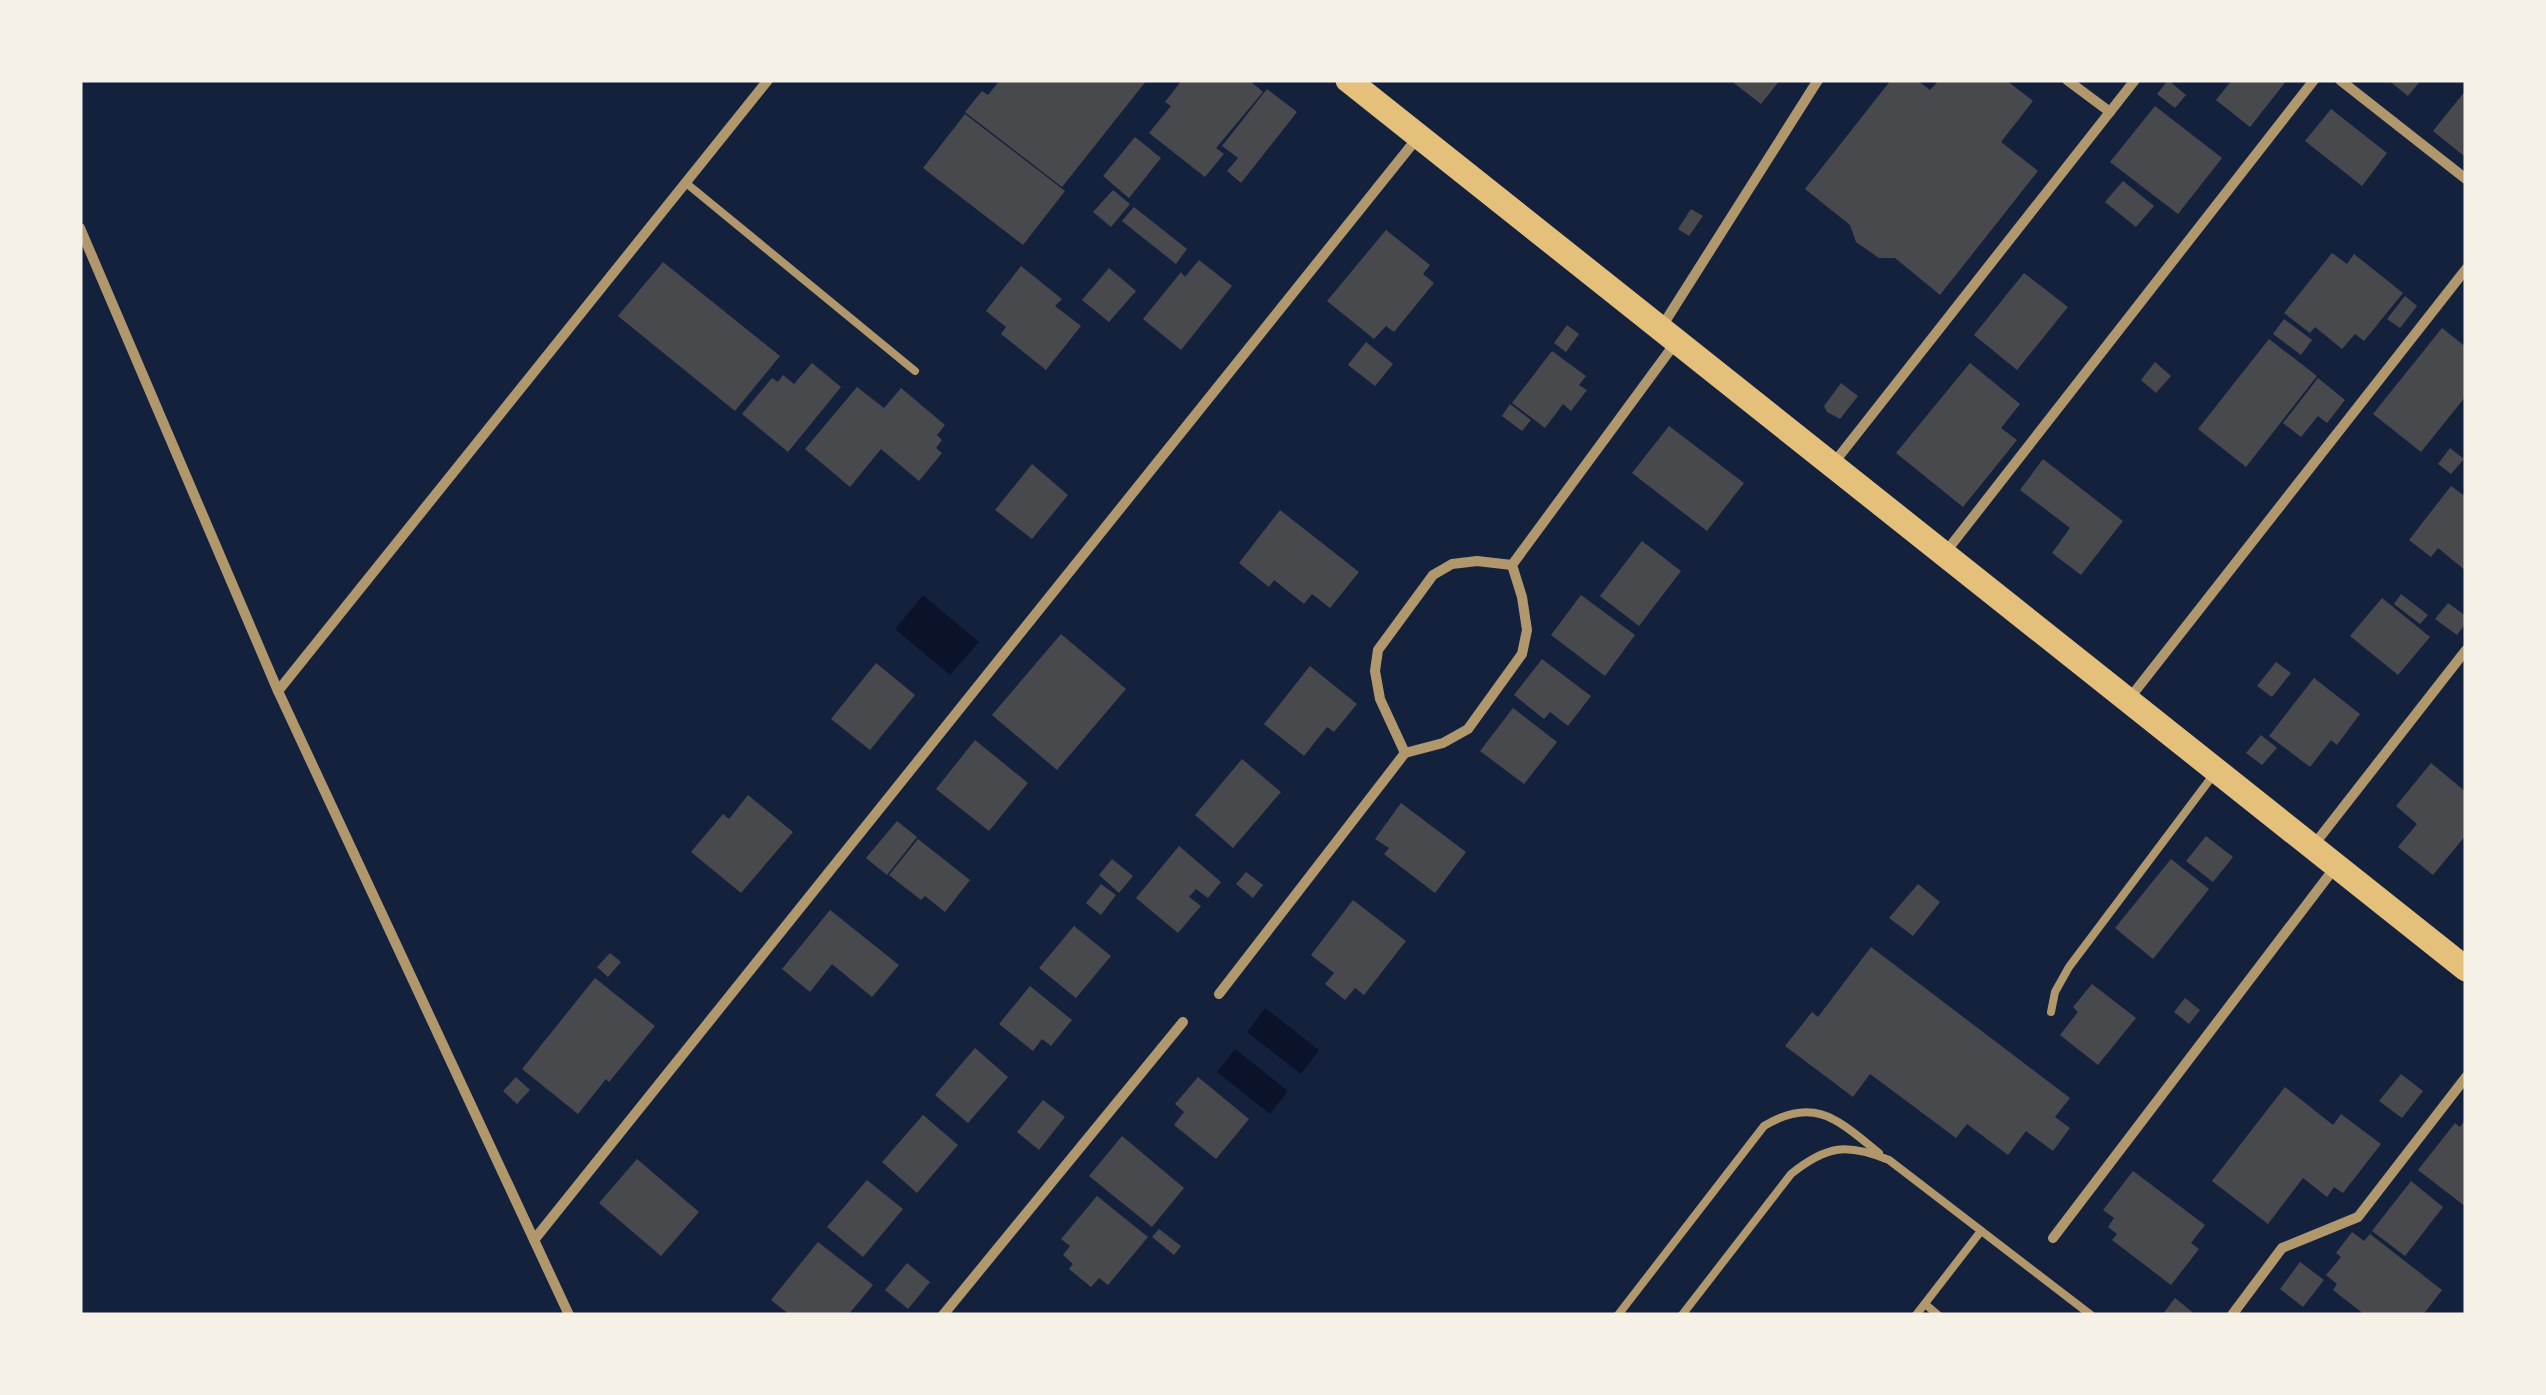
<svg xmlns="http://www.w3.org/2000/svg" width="2546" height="1395" font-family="'Space Grotesk',sans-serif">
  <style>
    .water { fill: #0b132b }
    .building { fill: #48494c }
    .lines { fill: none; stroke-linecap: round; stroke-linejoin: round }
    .service { stroke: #b1986c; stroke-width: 8 }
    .minor { stroke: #b1986c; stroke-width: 10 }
    .primary { stroke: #e5c07b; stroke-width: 25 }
  </style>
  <rect width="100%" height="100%" fill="#14213d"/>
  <g class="water">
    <polygon points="923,595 979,642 950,675 895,629"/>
    <polygon points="1265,1008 1319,1050 1301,1074 1247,1032"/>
    <polygon points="1235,1049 1288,1091 1270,1114 1217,1072"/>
  </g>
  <g class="building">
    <polygon points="1000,80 1147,80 1062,187 965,112 982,91 988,95"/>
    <polygon points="1182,80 1249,80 1263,92 1216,148 1224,154 1205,177 1149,133 1171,106 1165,102"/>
    <polygon points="1730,80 1780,80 1761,104"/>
    <polygon points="1891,80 1917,80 1930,90 1939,80 2006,80 2033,101 2001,142 2038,171 1940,295 1895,258 1879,258 1856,242 1850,225 1805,189"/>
    <polygon points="2168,80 2186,95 2175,108 2157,94"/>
    <polygon points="2232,80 2287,80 2250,127 2216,100"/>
    <polygon points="2388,80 2421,80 2408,96"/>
    <polygon points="1267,89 1297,112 1241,183 1227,171 1238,158 1222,146"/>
    <polygon points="2466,90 2466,153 2464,156 2433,131"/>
    <polygon points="2155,106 2222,158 2178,214 2110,162"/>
    <polygon points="2331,109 2387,153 2362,186 2305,141"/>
    <polygon points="965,114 1065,191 1023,245 923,168"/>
    <polygon points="1135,137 1161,158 1129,198 1103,176"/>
    <polygon points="2123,181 2154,206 2136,227 2105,202"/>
    <polygon points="1113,190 1130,204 1111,227 1093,212"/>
    <polygon points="1134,207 1187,249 1176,264 1122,221"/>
    <polygon points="1691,209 1703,216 1689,236 1678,229"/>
    <polygon points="1386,230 1430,265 1423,274 1434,283 1394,332 1386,326 1374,339 1327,301"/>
    <polygon points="2332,253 2347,264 2354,254 2403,293 2364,341 2355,334 2342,349 2315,327 2310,333 2284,313"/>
    <polygon points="1199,260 1232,286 1181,350 1143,319 1181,272 1185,277"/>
    <polygon points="663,262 780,356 735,411 618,316"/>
    <polygon points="1021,266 1062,299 1055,306 1081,326 1046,370 1001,334 1006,327 986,311"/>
    <polygon points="1109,268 1136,291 1109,322 1082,300"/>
    <polygon points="2024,273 2068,307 2017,370 1974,335"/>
    <polygon points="2405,296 2417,306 2400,328 2387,319"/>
    <polygon points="2284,319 2312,340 2301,355 2273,334"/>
    <polygon points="1567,325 1579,334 1566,352 1554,343"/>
    <polygon points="2442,328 2466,347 2466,396 2421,452 2373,414"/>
    <polygon points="2269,339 2317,376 2246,467 2198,429"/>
    <polygon points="1366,342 1393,364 1375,386 1348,365"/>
    <polygon points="1552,351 1586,376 1579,385 1587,390 1571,411 1563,404 1545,428 1512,403"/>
    <polygon points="2155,362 2171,376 2156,393 2141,380"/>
    <polygon points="812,363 841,387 788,452 742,414 772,378 778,382 783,375 794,384"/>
    <polygon points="1970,363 2020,404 2001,428 2017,440 1963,507 1896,453"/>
    <polygon points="2318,378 2345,400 2327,423 2318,416 2301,437 2283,423"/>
    <polygon points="1841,383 1858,396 1840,419 1827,412 1824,406"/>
    <polygon points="857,387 884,408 901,388 945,425 937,435 942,440 936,448 942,453 919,481 881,449 850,487 805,449"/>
    <polygon points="1510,404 1531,420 1522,431 1502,416"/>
    <polygon points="1669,426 1744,483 1707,531 1632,473"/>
    <polygon points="2450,448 2464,459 2451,474 2438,464"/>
    <polygon points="2043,459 2123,521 2081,575 2052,553 2070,528 2020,490"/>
    <polygon points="1032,464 1068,495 1032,539 995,510"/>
    <polygon points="2451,486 2466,497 2466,571 2438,548 2431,557 2409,540"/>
    <polygon points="1280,510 1359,572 1330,608 1312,594 1304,604 1274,580 1269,587 1239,563"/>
    <polygon points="1642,541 1681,571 1639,626 1600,596"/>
    <polygon points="2401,594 2428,615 2420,624 2394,604"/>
    <polygon points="1581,595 1635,635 1605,676 1551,635"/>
    <polygon points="2382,598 2430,637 2398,675 2350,636"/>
    <polygon points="2448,603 2466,616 2466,623 2457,635 2435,619"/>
    <polygon points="1061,634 1126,689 1057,770 992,715"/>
    <polygon points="1542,659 1591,696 1568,726 1550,712 1544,719 1514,695"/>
    <polygon points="2276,662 2291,673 2272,697 2257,686"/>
    <polygon points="876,663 915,695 870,750 831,719"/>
    <polygon points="1310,666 1357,704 1334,732 1327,727 1304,756 1264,724"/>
    <polygon points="2314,678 2360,714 2337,745 2331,740 2310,767 2269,736"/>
    <polygon points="1513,708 1557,742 1524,784 1480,751"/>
    <polygon points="2261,735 2277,748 2262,765 2246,753"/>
    <polygon points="975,740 1028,783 989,831 936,789"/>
    <polygon points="1242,759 1281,792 1233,848 1195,815"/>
    <polygon points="2431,763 2466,792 2466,835 2433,875 2398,847 2417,824 2396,806"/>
    <polygon points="748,795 793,832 741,893 691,852 723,814 729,819"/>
    <polygon points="1401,803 1466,852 1435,893 1384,854 1389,848 1375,839"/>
    <polygon points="897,821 917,837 887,875 866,858"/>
    <polygon points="2206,836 2233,857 2213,882 2186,861"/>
    <polygon points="918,839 970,880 945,912 925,896 921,900 889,875"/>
    <polygon points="1179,846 1221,882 1208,898 1196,889 1189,897 1201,906 1178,933 1136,898"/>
    <polygon points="1112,859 1133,876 1119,893 1099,875"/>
    <polygon points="2171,859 2209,889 2153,959 2115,928"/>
    <polygon points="1246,872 1263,885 1253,898 1236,884"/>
    <polygon points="1101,884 1116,895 1101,915 1086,903"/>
    <polygon points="1918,884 1940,902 1913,936 1889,918"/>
    <polygon points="1353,900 1406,941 1364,995 1355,988 1345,1000 1325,984 1334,973 1311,955"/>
    <polygon points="830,910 899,965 872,997 832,964 810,992 782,969"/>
    <polygon points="1074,926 1111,956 1076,998 1039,968"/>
    <polygon points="1871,947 2070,1098 2055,1117 2070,1128 2053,1151 2026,1131 2008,1155 1967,1124 1956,1138 1870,1074 1853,1097 1785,1046 1812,1012 1818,1017"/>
    <polygon points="610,953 621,962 608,977 597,967"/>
    <polygon points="595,978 655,1026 609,1082 606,1079 578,1114 522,1069"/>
    <polygon points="2092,984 2136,1018 2098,1065 2060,1035 2078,1012 2073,1007"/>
    <polygon points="1030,986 1072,1020 1051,1046 1042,1039 1033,1051 999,1024"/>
    <polygon points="2185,998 2200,1010 2189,1024 2174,1012"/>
    <polygon points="975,1048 1008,1077 968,1123 935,1095"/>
    <polygon points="2401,1074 2423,1091 2402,1118 2379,1101"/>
    <polygon points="516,1077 530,1090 517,1104 503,1091"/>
    <polygon points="1198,1077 1249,1119 1216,1159 1174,1125 1184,1112 1175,1104"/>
    <polygon points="2285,1087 2333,1125 2341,1114 2381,1144 2343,1193 2334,1187 2327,1197 2303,1178 2268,1224 2212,1181"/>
    <polygon points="1043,1100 1065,1117 1039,1150 1017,1132"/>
    <polygon points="923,1115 958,1145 917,1193 882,1162"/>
    <polygon points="2466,1119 2466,1207 2418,1170 2455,1123 2460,1127"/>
    <polygon points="1122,1136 1184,1188 1152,1227 1089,1176"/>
    <polygon points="637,1159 699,1212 661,1256 599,1203"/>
    <polygon points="2133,1171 2205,1225 2191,1243 2199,1249 2171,1285 2112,1240 2117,1234 2108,1227 2114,1218 2103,1210"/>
    <polygon points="867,1180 903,1209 863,1257 827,1227"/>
    <polygon points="2411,1181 2443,1207 2405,1256 2372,1231"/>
    <polygon points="1097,1196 1148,1237 1108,1285 1099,1278 1091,1287 1069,1269 1073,1264 1063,1255 1070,1246 1061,1239"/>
    <polygon points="1159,1229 1181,1246 1174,1255 1152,1237"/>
    <polygon points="2352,1232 2364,1241 2370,1234 2442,1290 2423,1315 2365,1315 2333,1290 2337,1284 2326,1275 2341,1257 2336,1253"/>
    <polygon points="818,1242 873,1285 848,1315 790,1315 771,1300"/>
    <polygon points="2300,1262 2324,1280 2303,1307 2280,1289"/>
    <polygon points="907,1263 930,1282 908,1309 885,1290"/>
    <polygon points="2175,1298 2196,1315 2162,1315"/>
  </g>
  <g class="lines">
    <g class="service">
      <polyline points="686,183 915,371"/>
      <polyline points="2051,1012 2055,992 2069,967 2214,774"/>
      <polyline points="1925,1304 1938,1315"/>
      <path d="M1618,1315l146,-189c51,-31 75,-5 115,27"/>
      <path d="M1682,1315l109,-141c36,-29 56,-31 98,-14l202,155"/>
      <polyline points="1916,1315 1981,1231"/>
    </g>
    <g class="minor">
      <polyline points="2067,80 2110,112"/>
      <polyline points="2340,80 2466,179"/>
      <polyline points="80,228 278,691 569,1315"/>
      <polyline points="1661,328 1818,80"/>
      <polyline points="1833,464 2135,80"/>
      <polyline points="1945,553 2314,80"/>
      <polyline points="278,691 768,80"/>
      <polyline points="2129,699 2466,269"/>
      <polyline points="1405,753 1380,699 1375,671 1378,650 1433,575 1452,564 1477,561 1512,565"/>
      <polyline points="2313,846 2466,650"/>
      <polyline points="1219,994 1405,753 1443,743 1468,729 1522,654 1527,630 1522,597 1512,565 1676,342"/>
      <polyline points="2053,1238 2336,866"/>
      <polyline points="534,1240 1418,137"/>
      <polyline points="943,1315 1183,1022"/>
      <polyline points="2232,1315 2282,1248 2358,1217 2466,1077"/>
    </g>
    <polyline class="primary" points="1348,80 2466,969"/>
  </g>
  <rect width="2546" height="1395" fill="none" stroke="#f6f1e7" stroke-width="165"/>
</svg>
